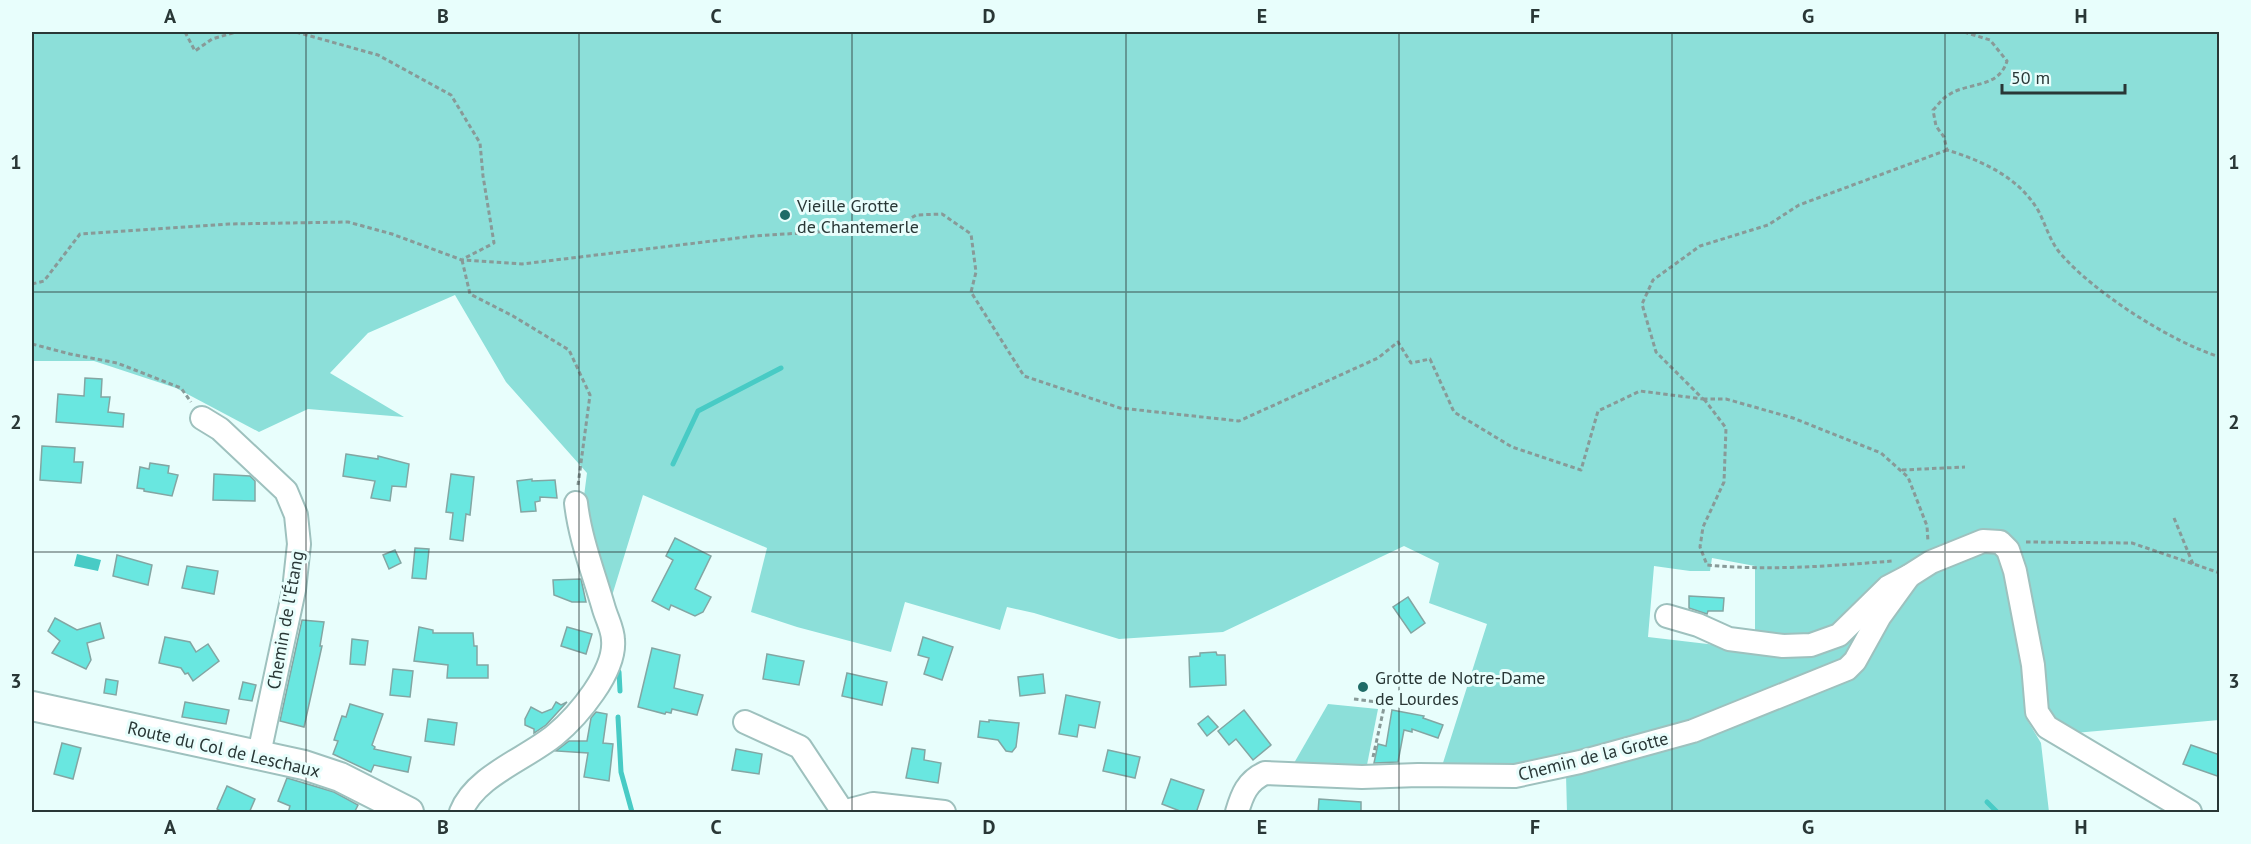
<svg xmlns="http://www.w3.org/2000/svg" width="2251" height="844" font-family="'PT Sans',sans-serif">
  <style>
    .green { fill: #8cdfd9; fill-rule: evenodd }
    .water { fill: #48cbc5 }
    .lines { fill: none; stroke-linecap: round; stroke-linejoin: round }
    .stream { stroke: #48cbc5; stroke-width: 5 }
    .building { fill: #69e7e0; stroke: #83a6a3; stroke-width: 1.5 }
    .minor-casing { stroke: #9ec1be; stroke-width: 26 }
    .major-casing { stroke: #9ec1be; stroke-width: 32 }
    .path { stroke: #889a98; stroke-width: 3; stroke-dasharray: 4.5 3; stroke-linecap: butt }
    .minor { stroke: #fff; stroke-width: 22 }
    .major { stroke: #fff; stroke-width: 28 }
    .grid { fill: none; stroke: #293736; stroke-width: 1.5; stroke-opacity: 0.55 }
    .poi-dot { fill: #1f6b67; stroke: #e8fefc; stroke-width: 2 }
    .labels { text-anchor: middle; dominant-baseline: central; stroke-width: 6; stroke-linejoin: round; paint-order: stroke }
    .poi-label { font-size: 18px; fill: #293736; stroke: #e8fefc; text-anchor: start }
    .street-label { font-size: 18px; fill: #293736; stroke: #e8fefc }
    .neatline { fill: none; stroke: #293736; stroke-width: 2 }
    .grid-label { font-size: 20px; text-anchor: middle; font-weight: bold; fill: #293736 }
  </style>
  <rect width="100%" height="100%" fill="#e8fefc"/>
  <g class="green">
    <path d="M32,32h2187v688l-144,13 -28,-22 -1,-32 -21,-4 -2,14 3,29 15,25 8,69h-482l-1,-37 -124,-9 45,-142 -58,-21 10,-40 -35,-17 -181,86 -104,7 -85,-26 -27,-6 -7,23 -95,-28 -14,50 -94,-25 -46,-15 16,-64 -124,-53 -32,104 -28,-95 4,-31 -81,-91 -51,-87 -87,38 -38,40 74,44 -96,-8 -49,23 -83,-44 -82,-27h-62zM1712,558l43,8v67l30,20 -137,-16 6,-71 36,5h20z"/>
    <polygon points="1328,704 1378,709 1366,770 1290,770"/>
  </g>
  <polygon class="water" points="77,554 101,560 98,571 74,566"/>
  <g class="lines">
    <g class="stream">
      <polyline points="673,464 698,411 781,368"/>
      <polyline points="619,672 620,691"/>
      <polyline points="618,717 621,772 632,812"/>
      <polyline points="1987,802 1997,812"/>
    </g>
  </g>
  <g class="building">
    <polygon points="85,378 102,379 101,397 110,397 108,412 124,414 123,427 56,422 58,394 84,396"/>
    <polygon points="42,446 75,448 74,462 83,462 81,483 40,480"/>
    <polygon points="346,454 378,459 378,456 409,464 406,487 392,486 390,501 371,498 375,481 343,476"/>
    <polygon points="150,463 169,466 168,473 178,475 172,496 144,491 144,489 137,488 140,467 149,469"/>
    <polygon points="214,474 250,476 255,481 255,501 213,500"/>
    <polygon points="451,474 474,477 470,515 466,514 463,541 450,539 453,513 446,512"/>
    <polygon points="532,479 532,481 555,480 557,498 540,497 540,501 535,502 536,511 521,512 517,481"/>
    <polygon points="675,538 711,556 695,589 711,597 703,612 695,616 671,605 669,610 652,601 673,560 666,556"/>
    <polygon points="415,548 429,549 426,579 412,578"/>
    <polygon points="395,550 401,563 389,569 383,555"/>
    <polygon points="117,555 152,565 148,585 113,576"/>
    <polygon points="187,566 218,571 214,594 182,588"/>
    <polygon points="581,579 586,602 572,602 554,595 553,580"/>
    <polygon points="1689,596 1724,598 1723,611 1708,611 1707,614 1689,608"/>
    <polygon points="1408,597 1425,623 1411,633 1393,607"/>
    <polygon points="55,618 77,630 100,623 104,638 87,643 91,660 86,669 52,653 60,641 48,631"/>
    <polygon points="302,620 324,622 320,646 322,646 304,727 280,721"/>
    <polygon points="419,627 433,630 433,633 473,633 474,646 477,646 477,665 488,665 488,678 447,678 448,665 414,661"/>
    <polygon points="567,627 592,634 586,654 561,646"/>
    <polygon points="165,637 190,642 196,652 208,644 219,661 193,681 188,673 185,674 181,668 159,663"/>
    <polygon points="923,637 953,647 942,680 924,674 929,658 918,655"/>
    <polygon points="352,639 368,641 365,665 350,664"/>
    <polygon points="652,648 680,655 674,688 703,695 697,715 672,709 671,713 666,712 665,714 638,707"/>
    <polygon points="1216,652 1217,655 1225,655 1226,685 1190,687 1189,657 1200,656 1200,653"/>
    <polygon points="767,654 804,661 799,685 763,679"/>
    <polygon points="393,669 413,671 410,697 390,695"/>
    <polygon points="847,673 887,682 882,705 842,696"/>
    <polygon points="1043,674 1045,693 1020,696 1018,677"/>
    <polygon points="106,679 118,681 116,695 104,693"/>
    <polygon points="243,682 256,685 252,701 239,699"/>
    <polygon points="1066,695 1100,702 1095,728 1079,725 1077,737 1059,734"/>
    <polygon points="185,702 229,710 226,724 182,717"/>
    <polygon points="556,702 561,705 567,702 546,725 534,733 534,729 525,725 525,719 531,707 542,713 552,709"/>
    <polygon points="350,704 383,714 372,745 375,747 374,749 411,757 408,772 374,765 371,772 333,754 338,741 334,740 342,716 346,717"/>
    <polygon points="1244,710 1271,745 1253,760 1236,739 1229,745 1218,731"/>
    <polygon points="1392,710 1424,716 1423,718 1443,725 1438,738 1412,729 1412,732 1404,730 1398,762 1374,763 1378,744 1386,746"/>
    <polygon points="596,712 607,714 603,743 613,744 609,781 584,777 588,753 556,751 569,741 587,741 591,718"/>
    <polygon points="1208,716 1218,727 1207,736 1198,724"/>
    <polygon points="428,719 457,723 454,745 425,741"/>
    <polygon points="989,720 1019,723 1016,747 1012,752 1006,751 998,740 978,737 980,721 989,722"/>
    <polygon points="62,743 81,748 73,779 54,774"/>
    <polygon points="2191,745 2220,755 2220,777 2183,764"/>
    <polygon points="912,748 925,750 924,760 941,763 938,783 906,778"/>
    <polygon points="736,749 762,754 759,774 732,770"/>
    <polygon points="1108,750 1140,757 1135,778 1103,771"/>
    <polygon points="287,778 334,792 358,805 354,813 288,813 290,806 278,801"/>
    <polygon points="1171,779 1204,790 1196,813 1185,813 1162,804"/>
    <polygon points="227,786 255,799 249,813 224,813 217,809"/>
    <polygon points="1319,799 1361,802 1361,813 1318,813"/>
  </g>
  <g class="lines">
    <g class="minor-casing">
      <g id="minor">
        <polyline points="202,418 220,429 286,491 296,515 299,544 294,590 259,754"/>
        <polyline points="1667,616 1698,625 1729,639 1783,646 1811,645 1839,635 1888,587 1909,576 1931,562 1983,541 2000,542 2008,550 2015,571 2033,665 2037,712 2047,727 2190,812"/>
        <polyline points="745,722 800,747 843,812"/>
        <path d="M461,812c14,-36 65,-53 94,-77 23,-19 61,-64 58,-95 0,-10 -6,-21 -9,-31 -10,-35 -24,-70 -28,-106"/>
        <polyline points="843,812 873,804 944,812"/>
        <path d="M1237,812c5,-17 10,-31 28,-39l97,4 56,-2 97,1 65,-14 113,-31 154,-62 8,-8 25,-45 29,-40"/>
      </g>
    </g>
    <g class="major-casing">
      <polyline id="major" points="32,706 304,765 340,777 409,812"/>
    </g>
    <g class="path">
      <polyline points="185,32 195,51 212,39 236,32"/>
      <polyline points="296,32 378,55 451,95 480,143 483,176 494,243 463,259"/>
      <path d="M1964,32l26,8 17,21c-9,29 -40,20 -60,35 -5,3 -9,9 -14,14l3,16 8,11 3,13c36,11 73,28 92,62 7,14 11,29 21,41 33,39 111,89 160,104"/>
      <polyline points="462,260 470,294 513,316 569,350 590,395 578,485"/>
      <polyline points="32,284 44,281 80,234 229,224 348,222 392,234 462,260 522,264 754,236 897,227 916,215 942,214 971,234 976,272 971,292 1024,376 1120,408 1239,421 1378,358 1398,342 1411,363 1430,359 1454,412 1512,447 1581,470 1598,411 1640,391 1703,399 1656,352 1642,304 1653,280 1700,246 1768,225 1799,205 1947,150"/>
      <polyline points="32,344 70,354 117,363 181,388 191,402"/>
      <polyline points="1703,399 1726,399 1793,418 1881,453 1908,477 1927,526 1928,542"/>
      <path d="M1704,399l22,29 -2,54 -21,45 -3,20 7,18c61,6 125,1 185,-4"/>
      <polyline points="1902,470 1965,467"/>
      <polyline points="2174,518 2193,564"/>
      <polyline points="2026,542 2132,543 2220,573"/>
      <polyline points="1354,699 1385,703 1373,757"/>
    </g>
    <use href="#minor" class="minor"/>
    <use href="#major" class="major"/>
  </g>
  <path class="grid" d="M306,32v780M579,32v780M852,32v780M1126,32v780M1399,32v780M1672,32v780M1945,32v780M32,292h2188M32,552h2188"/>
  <g class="poi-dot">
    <circle cx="785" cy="215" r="6"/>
    <circle cx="1363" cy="687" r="6"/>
  </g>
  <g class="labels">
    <g class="poi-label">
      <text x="797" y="205">Vieille Grotte<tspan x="797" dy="21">de Chantemerle</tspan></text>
      <text x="1375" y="677">Grotte de Notre-Dame<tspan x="1375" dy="21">de Lourdes</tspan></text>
    </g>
    <g class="street-label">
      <text transform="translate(285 620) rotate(-80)">Chemin de l'Étang</text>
      <text transform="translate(224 749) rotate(13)">Route du Col de Leschaux</text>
      <text transform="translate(1593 756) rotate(-14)">Chemin de la Grotte</text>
    </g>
  </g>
  <rect width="2251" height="844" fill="none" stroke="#e8fefc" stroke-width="66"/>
  <path d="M2002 84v9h123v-9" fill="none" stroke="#293736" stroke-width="3"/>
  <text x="2011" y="84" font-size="18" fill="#293736" stroke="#e8fefc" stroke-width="4.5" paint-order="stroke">50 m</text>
  <rect x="33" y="33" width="2185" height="778" class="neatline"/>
  <g class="grid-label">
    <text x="170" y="23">A</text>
    <text x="443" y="23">B</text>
    <text x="716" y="23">C</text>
    <text x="989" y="23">D</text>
    <text x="1262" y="23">E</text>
    <text x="1535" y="23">F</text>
    <text x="1808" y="23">G</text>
    <text x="2081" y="23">H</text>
    <text x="16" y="169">1</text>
    <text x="2234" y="169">1</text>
    <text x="16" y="429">2</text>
    <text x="2234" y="429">2</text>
    <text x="16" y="688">3</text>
    <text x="2234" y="688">3</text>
    <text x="170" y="834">A</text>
    <text x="443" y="834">B</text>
    <text x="716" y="834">C</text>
    <text x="989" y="834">D</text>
    <text x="1262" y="834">E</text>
    <text x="1535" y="834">F</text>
    <text x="1808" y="834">G</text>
    <text x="2081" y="834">H</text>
  </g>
</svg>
